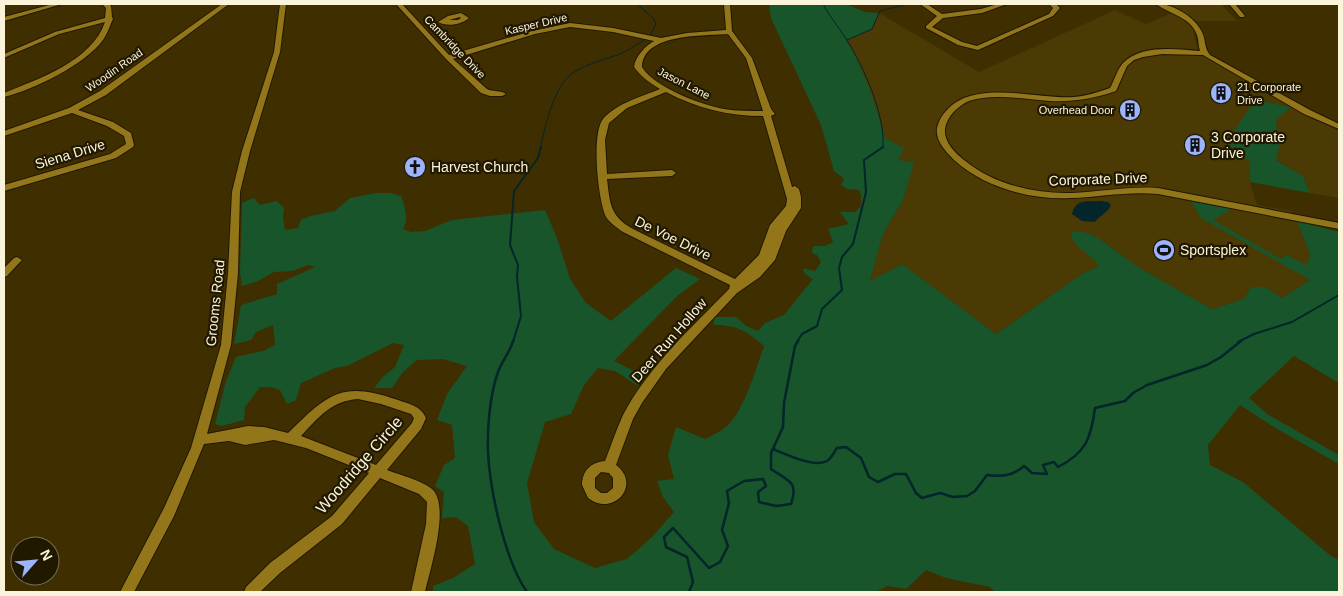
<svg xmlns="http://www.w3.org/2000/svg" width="1343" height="596" font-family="Helvetica,sans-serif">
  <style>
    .built { fill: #4b3a04 }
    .green { fill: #18552a }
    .water { fill: #04252a }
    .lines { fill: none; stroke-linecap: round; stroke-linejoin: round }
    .stream-far2 { stroke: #04252a; stroke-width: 1 }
    .stream-far1 { stroke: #04252a; stroke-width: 2 }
    .stream { stroke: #04252a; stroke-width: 2.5 }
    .minor-casing { stroke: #211800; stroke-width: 2 }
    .minor { fill: #93761a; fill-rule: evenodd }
    .labels { text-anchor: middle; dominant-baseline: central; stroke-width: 4.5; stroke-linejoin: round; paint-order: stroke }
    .far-street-label { font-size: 11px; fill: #fcf3db; stroke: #211800 }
    .far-poi-label { font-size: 11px; fill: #fcf3db; stroke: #211800; text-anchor: start }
    .poi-label { font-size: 14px; fill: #fcf3db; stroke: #211800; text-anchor: start }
    .street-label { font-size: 14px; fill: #fcf3db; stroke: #211800 }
    .near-street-label { font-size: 16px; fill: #fcf3db; stroke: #211800 }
  </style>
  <rect width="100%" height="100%" fill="#3f2f00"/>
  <g class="built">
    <polygon points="1163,4 1221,4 1237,21 1196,21"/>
    <polygon points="1115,10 1146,24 1172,13 1178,15 1193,28 1196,45 1206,57 1306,116 1339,130 1339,198 1310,193 1303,176 1276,160 1279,148 1276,119 1290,107 1255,100 1249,161 1250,182 1257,205 1291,211 1297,221 1310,255 1307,265 1310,280 1282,298 1265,287 1244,299 1212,309 1138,267 1097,237 1074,242 1095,259 1099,266 1082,274 996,334 902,264 870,282 883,234 903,200 913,162 897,160 885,138 880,119 864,79 846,41 872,29 879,13 979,72"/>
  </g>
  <g class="green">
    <path d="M769,4h77l19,8 14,1 -7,16 -26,12c16,22 32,71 39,97l19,10 -6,12 16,2 -11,38 -20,34 -13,47 32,-17 94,70 86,-60 17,-8c-7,-12 -29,-20 -28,-34l9,-1 17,6 41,30 74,42 32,-10 7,-12h14l17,11 28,-18 -109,-62 -10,-17 42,7 -20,12 68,39 5,-4 21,10 3,-10 -13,-34 42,11v151l-45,-27 -45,42 18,16 72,41v9l-67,-38 -32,-21 -32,40 2,20 33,17 88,74 8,4v32h-344l-5,-5 -44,-9 -20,-8 -20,19 -19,-3 -11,6h-443v-6l20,-8 22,-14 -7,-38 -12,-9 -14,1 2,-26 -9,-6 9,-21 11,-7 -3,-33 -15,-5 10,-26 20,-28 -24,-7 -26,1 -14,12 -11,16h-18l10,-12 11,-9 9,-22 -11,-2 -46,23 -12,2 -34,15 -5,17 -9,4 -7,-14 -9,-3h-11l-15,20 -1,13 -22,6 -7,-2 11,-43 10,-24 27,-6 12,-6 -2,-20 -17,7 -5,8 -17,4 7,-39 36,-11v-10l38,-17 -7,-2 -16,6 -18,1 -16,9 -16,5 -2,-13 2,-70 12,-5 6,7 17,-4 7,7 -1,10 2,12 13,-2 3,-8 9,-4 25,-5 15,-13 26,-5h15l10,3c4,11 8,23 2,33l8,3 14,-1 27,-11 93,-10 12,28 13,41 16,24 25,18 65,-53 24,11 -23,17 -63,65 26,13 -2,12 -23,-15 -17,-3 -14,17 -13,29 -26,8 -18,61 7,39 20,27 41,19 32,-9 24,-21 23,-26 -11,-15 -6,-16 17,-2 -6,-24 8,-28 29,12c7,-4 15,-7 21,-12 17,-14 31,-60 38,-81 -17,-15 -27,-21 -50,-21l-1,-8h23l10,9 12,5 7,-8 19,-8 29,-36 -9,-6 -1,-5 12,3 6,-9 -4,-7 -5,-2 1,-7h12l8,-4 -5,-13 21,-5 -9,-12h15l6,-6v-11l-2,-5 -12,-1 -6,-4 3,-6 -10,-8 -13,-46 -50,-107z"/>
    <polygon points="1255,100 1291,107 1276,120 1279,148 1276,160 1303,176 1310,193 1250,182 1249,161 1226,143"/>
  </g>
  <path class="water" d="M1100,201l8,1 3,3c-3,8 -11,10 -16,17l-13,-1 -10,-7c4,-16 15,-12 28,-13z"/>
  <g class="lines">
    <g class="stream-far2">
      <polyline points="637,4 653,18 656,24 650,36"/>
      <path d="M823,4c7,13 16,24 24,36 17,28 38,74 36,107l-2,1"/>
      <polyline points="847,40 872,29 880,11 907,4"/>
      <path d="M540,148c5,-20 12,-53 26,-69 12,-14 40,-19 56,-26 8,-4 16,-9 24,-14"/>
    </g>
    <g class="stream-far1">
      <polyline points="513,342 521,316 517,277 518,265 510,245 514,191 538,158 541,147"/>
      <polyline points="797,342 802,334 817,326 822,309 842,290 839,268 842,257 853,244 866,192 864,160 883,147"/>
      <polyline points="1238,342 1254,334 1292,322 1339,295"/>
    </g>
    <g class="stream">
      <path d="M513,341c-3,11 -11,20 -15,31 -8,22 -11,57 -10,80 2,39 17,109 39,140"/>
      <path d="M773,449c12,5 42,19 54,12 5,-3 7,-9 10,-13l9,-1 15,11 8,19 9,5 17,-8h11l10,19 6,5 18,-5 13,4 14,-1 8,-5 12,-16c14,2 26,1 37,-9l8,7 15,1 -4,-9 11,-3 4,5c28,-14 33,-29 37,-59l30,-7 8,-8 14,-8 60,-20 14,-8 20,-16"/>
      <path d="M689,592l4,-10 -6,-25 -21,-10 -2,-10 9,-9 36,40 11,-6 8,-16 -6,-16 7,-27 -2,-12 17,-10 19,-2 3,7 -8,6 1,10 17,4 15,-2c8,-23 -3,-23 -20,-35v-16l12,-26 1,-24 11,-57 3,-5"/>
    </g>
    <g class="minor-casing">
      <g id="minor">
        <polygon points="53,4 62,4 4,21 4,17"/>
        <path d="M102,4h7l2,2 1,11 1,2c-3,6 -5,14 -10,21 -17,24 -70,50 -99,57v-4c34,-14 88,-32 101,-71l-46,12 -53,23 -2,1v-4l51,-22 50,-14 1,-10z"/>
        <polygon points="222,4 229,4 106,95 78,110 113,122 131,133 134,145 133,147 116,158 4,191 4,185 110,154 126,144 124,136 107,126 72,113 4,136 4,131 69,108 100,91"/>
        <path d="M280,4h6l-6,48 -30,99 -10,41 -2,81 -7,72 -24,89 41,-8 16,1 24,6c40,-39 53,-53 110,-33 11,4 23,6 28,18l-5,11 -34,41c13,5 37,11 46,20 17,18 -3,80 -8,102h-14l15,-68 1,-22 -8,-8 -39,-16 -38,46 -62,49 -20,19h-16l2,-5 24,-24 62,-47 37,-43 -63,-25 -32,-8 -29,5 -16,-4 -25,3 -30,72 -40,76h-14l44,-84 27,-60 30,-103 7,-72 4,-81 10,-41 32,-99zM358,399l23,5 30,10 3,4 -2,5 -36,42 -75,-29c17,-18 30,-35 57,-37z"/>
        <path d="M396,4h6l47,51 83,-24 38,-8 43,5 48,10 26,-5 39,-3 -2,-26h6l2,27 20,27 19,51 4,5 -4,2 21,71 3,-1 4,3 2,8v11l-15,23 -11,29 -15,17 -23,16 -71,76 -24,34 -9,16 -17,46c26,19 -2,53 -28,33l-6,-13c0,-14 9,-23 23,-24 6,-15 11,-31 18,-46 26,-49 68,-87 106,-126l1,-4 -107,-53c-6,-4 -13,-9 -17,-15 -8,-17 -15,-83 -3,-98 14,-16 38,-22 57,-30 -10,-6 -19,-12 -26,-22 1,-10 11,-21 20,-26l-41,-9 -43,-5 -35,7 -82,25 34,30c6,3 14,1 19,5l-4,2h-12l-9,-3 -35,-34zM728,34l18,24 17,53c-13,0 -26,0 -39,-2 -23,-4 -70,-22 -82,-42 1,-34 62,-31 86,-33zM666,92c31,16 61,24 97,24l24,83 -1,7 -16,19 -11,30 -24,24 -102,-50c-23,-13 -23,-25 -26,-50l65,-3 4,-3 -4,-3 -65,4 -2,-34 4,-17 18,-15zM601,472l8,1 4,5v10l-6,5h-6l-6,-5v-10z"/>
        <polygon points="920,4 927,4 942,14 981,9 998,4 1007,4 982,13 943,18 932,27 962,42 977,46 1049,14 1053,8 1049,4 1056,4 1060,8 1053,16 978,50 958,45 926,28 926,26 937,16"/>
        <path d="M1156,4c16,-1 39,13 46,28 4,8 2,16 8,23l100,55 29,14v5l-35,-15 -101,-59 -41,-1 -19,3 -9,3 -7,6 -11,25c-23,8 -43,11 -67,10 -24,-2 -58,-8 -80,0 -11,5 -22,15 -24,28 -1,13 9,23 19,31 29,24 70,34 107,33 29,-1 57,-7 87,-5l181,35v6l-181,-35c-30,-3 -58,3 -87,4 -40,2 -86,-10 -117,-38 -8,-8 -19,-19 -17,-32 3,-14 15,-25 27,-30 32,-13 76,1 110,-1 13,-1 24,-5 36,-9 5,-9 7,-18 13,-25 18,-19 54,-14 77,-12 -2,-6 -1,-11 -3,-16 -6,-18 -28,-21 -41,-31z"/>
        <polygon points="1229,4 1235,4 1245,16 1244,17 1240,17"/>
        <path d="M461,13l8,5c-8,7 -22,9 -31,4l10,-6zM460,17l1,1 -3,2h-9z"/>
        <polygon points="17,257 22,260 20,262 7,276 4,277 4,268 14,258"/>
      </g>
    </g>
    <use href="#minor" class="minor"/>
  </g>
  <defs>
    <g id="building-disc" transform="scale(1.125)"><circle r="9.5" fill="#9cb4fd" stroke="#211800"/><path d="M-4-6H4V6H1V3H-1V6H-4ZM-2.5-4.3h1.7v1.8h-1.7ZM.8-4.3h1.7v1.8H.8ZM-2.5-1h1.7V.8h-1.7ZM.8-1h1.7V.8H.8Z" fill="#111"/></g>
    <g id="church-disc" transform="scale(1.125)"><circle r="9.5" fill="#9cb4fd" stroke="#211800"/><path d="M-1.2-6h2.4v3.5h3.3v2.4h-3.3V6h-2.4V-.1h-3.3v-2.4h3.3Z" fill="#111"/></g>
    <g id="stadium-disc" transform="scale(1.125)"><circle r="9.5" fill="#9cb4fd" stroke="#211800"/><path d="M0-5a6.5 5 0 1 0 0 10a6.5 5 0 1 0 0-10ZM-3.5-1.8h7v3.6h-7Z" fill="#111"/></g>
  </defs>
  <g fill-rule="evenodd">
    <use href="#building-disc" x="1221" y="93"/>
    <use href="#building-disc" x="1130" y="110"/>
    <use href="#building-disc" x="1195" y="145"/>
    <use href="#church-disc" x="415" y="167"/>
    <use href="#stadium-disc" x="1164" y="250"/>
  </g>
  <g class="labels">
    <g class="far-street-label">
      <text transform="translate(536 24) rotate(-13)">Kasper Drive</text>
      <text transform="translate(455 47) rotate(46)">Cambridge Drive</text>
      <text transform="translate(114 70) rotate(-35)">Woodin Road</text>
      <text transform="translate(684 83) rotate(27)">Jason Lane</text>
    </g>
    <g class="far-poi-label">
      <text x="1237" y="87">21 Corporate<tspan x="1237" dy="13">Drive</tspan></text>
      <text x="1114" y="110" text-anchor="end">Overhead Door</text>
    </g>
    <g class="poi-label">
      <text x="1211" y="137">3 Corporate<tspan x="1211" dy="16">Drive</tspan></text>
      <text x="431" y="167">Harvest Church</text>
      <text x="1180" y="250">Sportsplex</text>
    </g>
    <g class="street-label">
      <text transform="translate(70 154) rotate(-17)">Siena Drive</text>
      <text transform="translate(1098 179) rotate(-2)">Corporate Drive</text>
      <text transform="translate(673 238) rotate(26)">De Voe Drive</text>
      <text transform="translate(215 303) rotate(-84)">Grooms Road</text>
      <text transform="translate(669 340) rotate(-49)">Deer Run Hollow</text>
    </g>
    <g class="near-street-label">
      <text transform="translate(359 465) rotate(-49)">Woodridge Circle</text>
    </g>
  </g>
  <rect width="1343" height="596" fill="none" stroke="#fcf3db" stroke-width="10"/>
  <g transform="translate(35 561) rotate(63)"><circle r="24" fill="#211800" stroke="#797058"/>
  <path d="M0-4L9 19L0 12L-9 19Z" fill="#9cb4fd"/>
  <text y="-8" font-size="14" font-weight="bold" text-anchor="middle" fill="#fcf3db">N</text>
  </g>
</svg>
